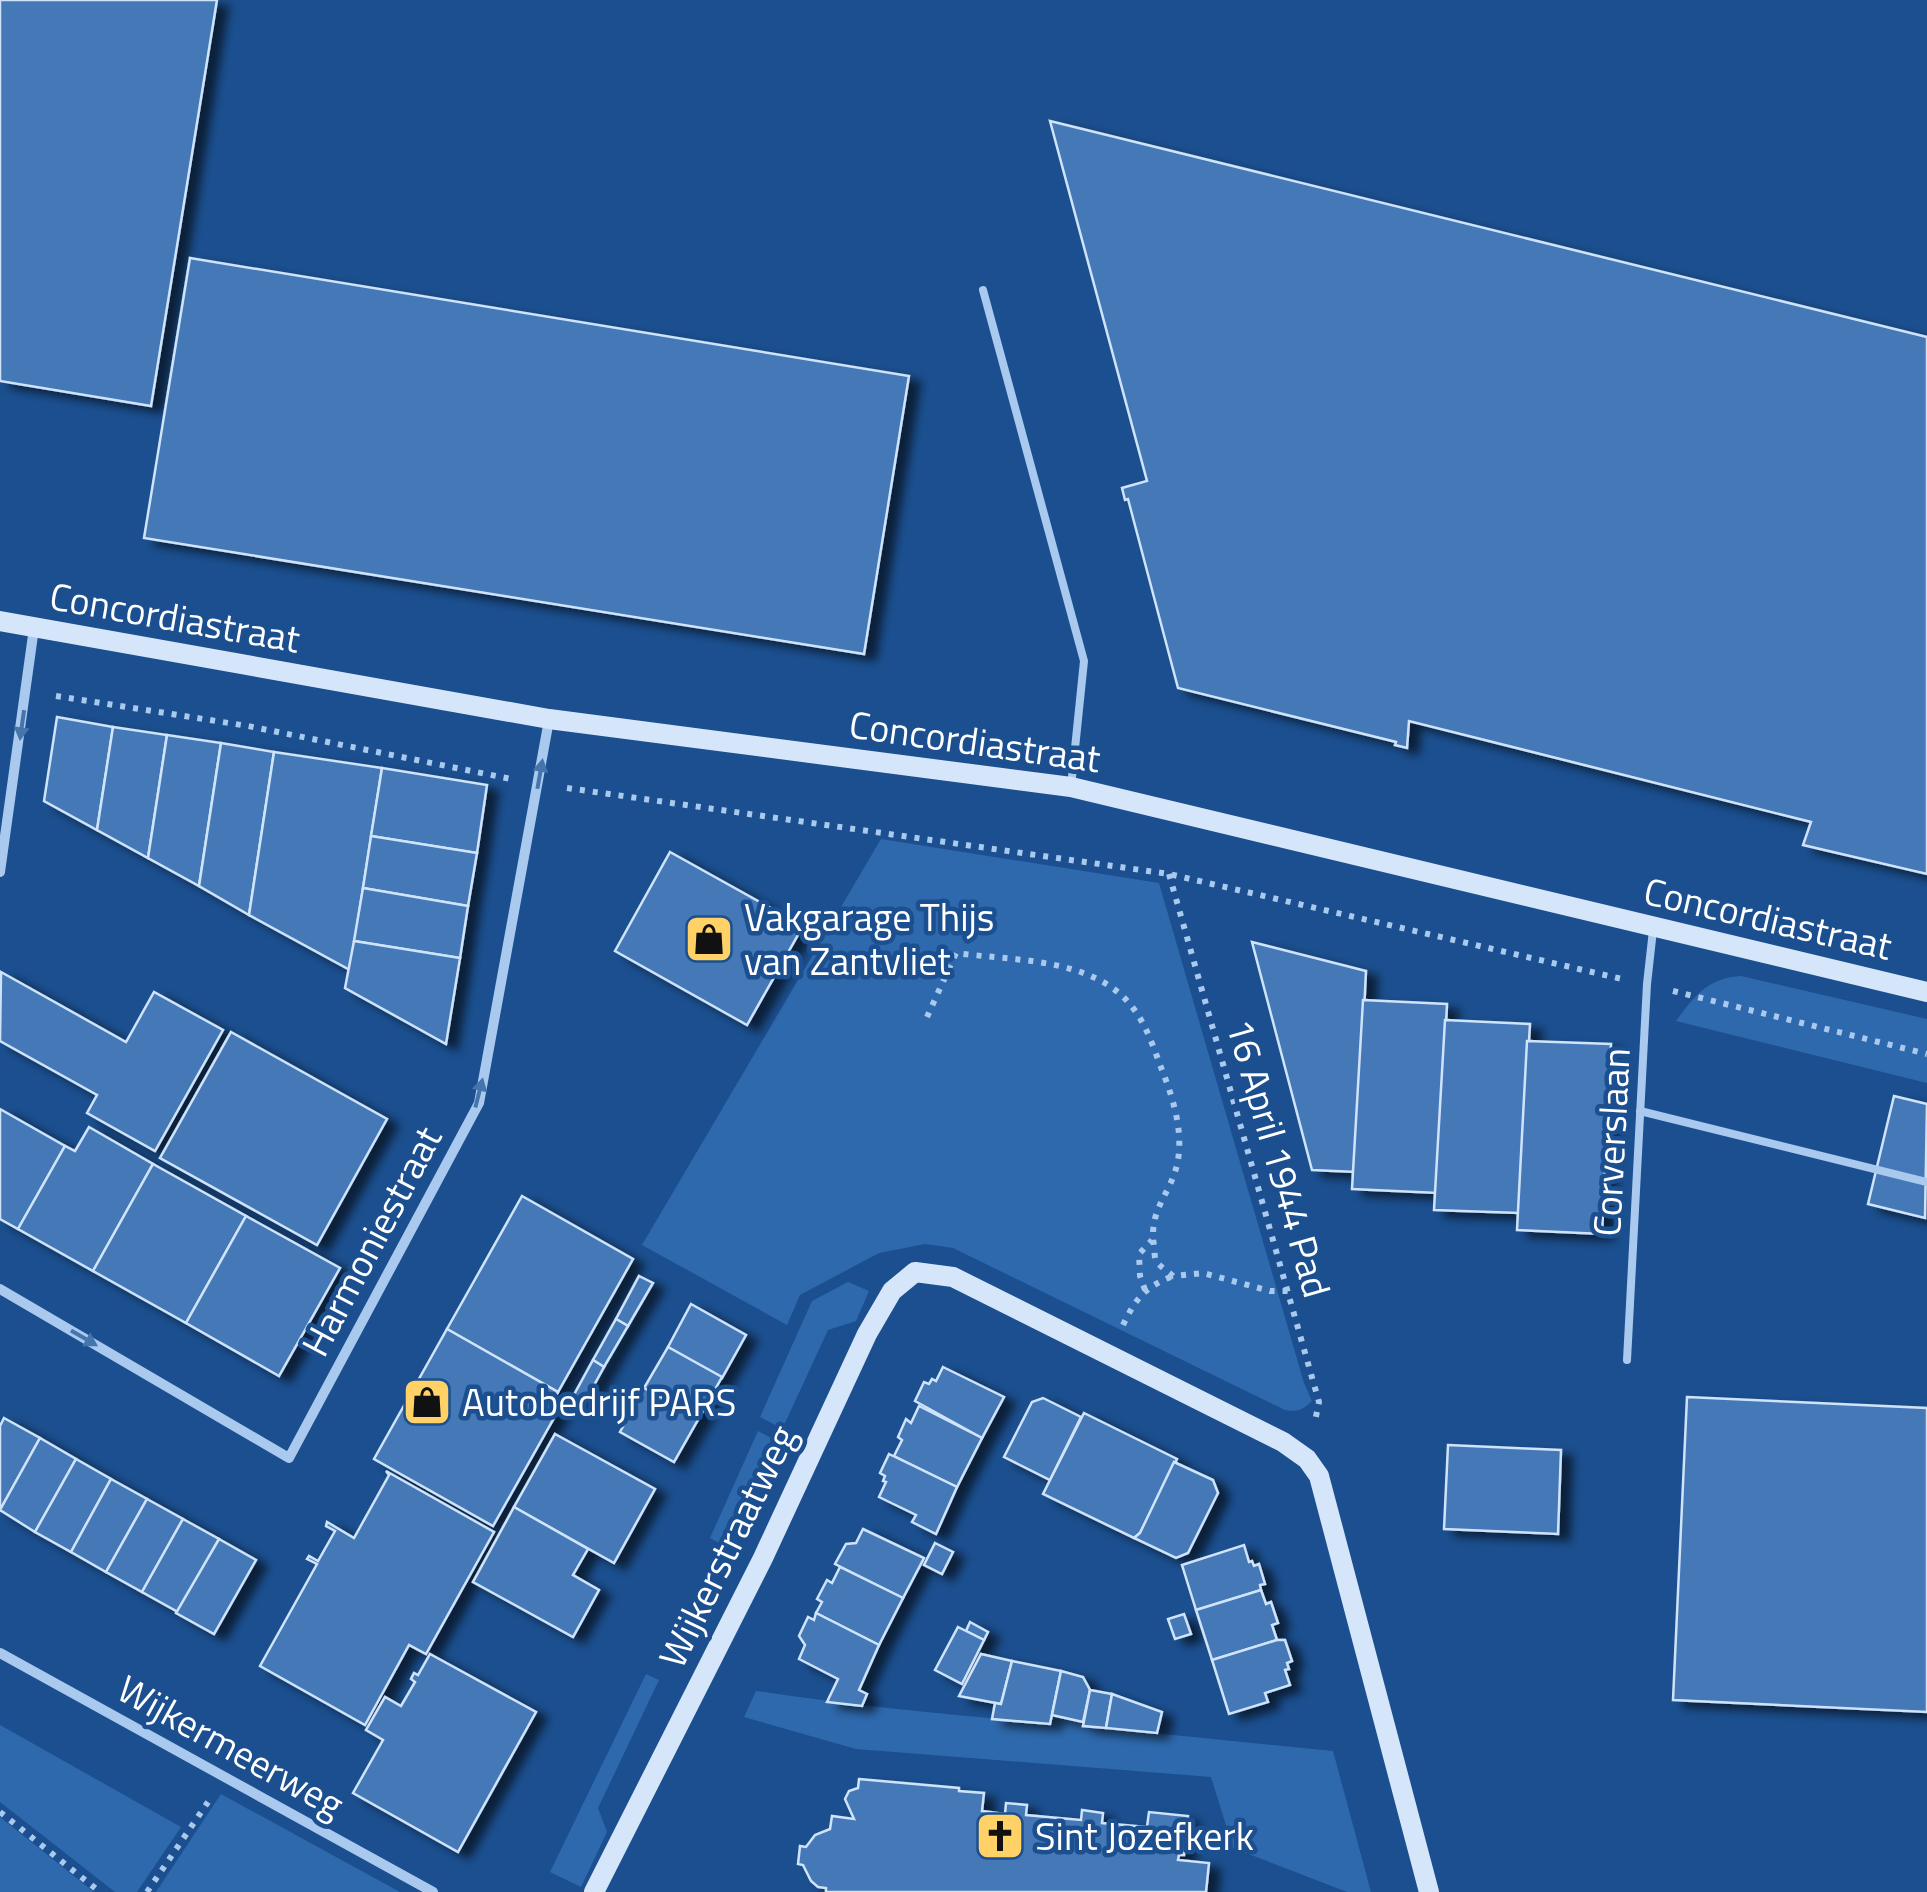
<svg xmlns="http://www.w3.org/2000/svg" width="1927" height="1892" font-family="'Titillium Web',sans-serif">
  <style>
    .green { fill: #2e69ad }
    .building { fill: #4478b7; stroke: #cfe3fa; stroke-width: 2.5; filter: url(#shadow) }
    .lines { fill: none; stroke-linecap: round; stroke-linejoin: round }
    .path { stroke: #a9c9ee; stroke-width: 6; stroke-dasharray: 5 8; stroke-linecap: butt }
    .lane { stroke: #a9c9ee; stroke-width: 8 }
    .street { stroke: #a9c9ee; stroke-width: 10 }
    .secondary { stroke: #d6e6fa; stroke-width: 20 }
    .oneway { fill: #4674ac }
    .labels { text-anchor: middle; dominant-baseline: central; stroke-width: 9; stroke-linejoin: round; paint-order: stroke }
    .street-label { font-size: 38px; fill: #fff; stroke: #1b4f8f }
    .poi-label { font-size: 38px; fill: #fff; stroke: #1b4f8f; text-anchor: start }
  </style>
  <defs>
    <filter id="shadow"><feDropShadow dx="11" dy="6" stdDeviation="5" flood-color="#0009"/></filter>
  </defs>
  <rect width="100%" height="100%" fill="#1b4f8f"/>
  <g class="green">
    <path d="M881,839l278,44 145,500 8,18c-9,9 -15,11 -27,9l-332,-162 -28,-4 -46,9 -79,42 -13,30 -145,-80z"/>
    <path d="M1741,976l186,43v64l-251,-62c19,-26 32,-43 65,-45z"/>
    <polygon points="848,1282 869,1291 856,1321 828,1330 785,1423 779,1427 760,1417 812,1301"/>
    <polygon points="758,1431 775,1440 723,1545 710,1538"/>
    <polygon points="646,1674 659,1680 598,1808 607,1832 581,1887 550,1872"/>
    <path d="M756,1691c97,14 195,25 293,32l3,-8 31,7 1,4 249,25 38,141h-24l-114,-44 -22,-71 -355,-28 -112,-32z"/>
    <polygon points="0,1725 181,1827 137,1892 115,1892 0,1802"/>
    <polygon points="221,1794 400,1892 156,1892"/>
    <polygon points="0,1817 94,1892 0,1892"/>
  </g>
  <g class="building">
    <polygon points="0,0 217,0 151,406 0,381"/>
    <polygon points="1050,121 1927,337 1927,874 1803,845 1811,822 1409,721 1407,748 1395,745 1396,742 1178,688 1128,499 1125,500 1122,488 1147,481"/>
    <polygon points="190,258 909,376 864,654 144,538"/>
    <polygon points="57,717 113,727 97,830 44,801"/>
    <polygon points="113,727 167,735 148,858 97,830"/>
    <polygon points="167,735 221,743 199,886 148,858"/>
    <polygon points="221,743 274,752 249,915 199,886"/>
    <polygon points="274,752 382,768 350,970 249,915"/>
    <polygon points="382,768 487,785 477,853 371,836"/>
    <polygon points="371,836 477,853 468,906 363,888"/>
    <polygon points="670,852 803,926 747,1025 615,951"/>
    <polygon points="363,888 468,906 460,958 354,941"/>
    <polygon points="354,941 460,958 446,1044 345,988"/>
    <polygon points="1252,942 1366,971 1356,1172 1312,1170"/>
    <polygon points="1,972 126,1042 154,992 223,1030 155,1151 87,1113 97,1095 0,1041"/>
    <polygon points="1363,1000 1447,1004 1438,1193 1352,1189"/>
    <polygon points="1445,1020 1530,1024 1519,1213 1434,1210"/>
    <polygon points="231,1032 387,1119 317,1245 160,1158"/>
    <polygon points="1527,1041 1611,1044 1602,1234 1517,1230"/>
    <polygon points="1894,1096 1927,1104 1925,1218 1868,1204"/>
    <polygon points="0,1109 65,1146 18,1229 0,1219"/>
    <polygon points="89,1127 153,1164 93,1271 18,1229 65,1146 75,1151"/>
    <polygon points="153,1164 246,1216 186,1323 93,1271"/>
    <polygon points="522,1196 633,1259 558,1392 447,1329"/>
    <polygon points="246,1216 340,1268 279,1376 186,1323"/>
    <polygon points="639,1276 653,1283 628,1326 616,1319"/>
    <polygon points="691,1304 746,1335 722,1378 668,1347"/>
    <polygon points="616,1319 628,1326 604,1367 593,1360"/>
    <polygon points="447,1329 558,1392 555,1398 563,1402 493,1526 374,1459"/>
    <polygon points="668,1347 722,1377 699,1418 644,1388"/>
    <polygon points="593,1360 604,1367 581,1409 570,1402"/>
    <polygon points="943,1367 1004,1397 982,1438 915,1401 924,1382 929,1384 932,1379 936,1381"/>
    <polygon points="644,1388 699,1418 674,1462 620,1432"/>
    <polygon points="1687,1397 1927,1408 1927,1712 1673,1700"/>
    <polygon points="1043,1398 1081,1417 1050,1480 1004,1457 1032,1402"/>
    <polygon points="919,1406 982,1438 957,1487 894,1456 902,1440 898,1437 906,1419 911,1423"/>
    <polygon points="1084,1413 1177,1459 1140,1533 1134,1538 1043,1494"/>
    <polygon points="4,1418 40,1438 0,1510 0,1426"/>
    <polygon points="555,1434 655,1489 614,1563 514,1507"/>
    <polygon points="40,1438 76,1459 35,1532 0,1510"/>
    <polygon points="1448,1445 1561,1450 1558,1534 1444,1529"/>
    <polygon points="889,1454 957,1487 936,1534 912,1522 916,1515 879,1497 886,1482 883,1481 885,1476 880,1473"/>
    <polygon points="76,1459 111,1479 71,1552 35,1532"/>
    <polygon points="1174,1462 1213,1480 1218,1493 1188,1553 1176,1558 1134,1538 1140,1533"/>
    <polygon points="386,1471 494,1532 426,1654 409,1645 365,1725 260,1666 317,1564 307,1559 309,1556 318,1561 335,1531 326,1526 327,1522 354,1538 389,1475"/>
    <polygon points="111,1479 147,1499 106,1572 71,1552"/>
    <polygon points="147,1499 183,1519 142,1592 106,1572"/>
    <polygon points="514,1507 588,1549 573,1575 599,1590 573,1637 473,1582"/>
    <polygon points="183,1519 219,1539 178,1612 142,1592"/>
    <polygon points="863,1529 924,1558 903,1598 835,1564 846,1544 856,1543"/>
    <polygon points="219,1539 256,1560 214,1634 176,1613"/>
    <polygon points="935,1543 953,1552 942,1574 924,1565"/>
    <polygon points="1244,1545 1249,1562 1252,1561 1254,1566 1259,1564 1265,1584 1260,1585 1261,1590 1196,1610 1182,1565"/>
    <polygon points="840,1567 903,1598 879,1645 816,1613 822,1602 817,1599 827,1580 832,1583"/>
    <polygon points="1261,1590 1266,1604 1271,1602 1278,1623 1272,1625 1277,1640 1212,1660 1196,1610"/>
    <polygon points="816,1613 879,1645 859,1690 867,1694 862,1706 827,1702 838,1679 799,1659 805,1645 799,1636 808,1617 814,1620"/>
    <polygon points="1184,1614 1191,1634 1175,1639 1168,1619"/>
    <polygon points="970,1622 988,1632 984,1640 966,1631"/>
    <polygon points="958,1627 984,1640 962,1684 935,1670"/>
    <polygon points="1277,1640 1285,1640 1292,1661 1287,1663 1289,1669 1285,1670 1290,1685 1265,1693 1268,1702 1229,1714 1212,1660"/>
    <polygon points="430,1654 536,1712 458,1852 353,1793 383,1740 366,1730 385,1697 401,1706 415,1682 411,1679 414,1673 418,1675"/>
    <polygon points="981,1654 1012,1661 1001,1704 959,1696"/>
    <polygon points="1012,1661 1061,1671 1050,1724 992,1719 995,1703 1001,1704"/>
    <polygon points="1061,1671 1083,1677 1090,1690 1083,1722 1052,1715"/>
    <polygon points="1090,1690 1112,1694 1106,1728 1083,1726"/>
    <polygon points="1112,1694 1162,1712 1157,1733 1106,1728"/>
    <polygon points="859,1779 959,1788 959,1791 984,1793 982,1811 1005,1814 1006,1803 1027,1805 1026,1815 1081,1820 1082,1810 1103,1813 1102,1823 1147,1827 1149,1812 1188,1816 1184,1855 1179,1855 1178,1860 1209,1863 1206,1892 826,1892 826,1888 818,1887 811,1881 803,1865 798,1864 800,1846 806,1847 815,1835 830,1829 832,1816 854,1819 845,1799 849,1791 858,1788"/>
  </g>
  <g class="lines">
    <g class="path">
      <polyline points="56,696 248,726 511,779"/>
      <polyline points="567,788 1169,874 1622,979"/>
      <polyline points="1169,874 1319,1402 1315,1421"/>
      <polyline points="1673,991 1927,1054"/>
      <path d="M927,1017l29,-64c57,8 139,4 177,55 14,18 21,41 29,62 11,28 21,60 16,90 -6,34 -30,48 -24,86 1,5 0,11 2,15 3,5 13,11 17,15l30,-3 67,18h18"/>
      <polyline points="1145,1290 1140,1276 1139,1254 1152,1240"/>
      <path d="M1123,1325c13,-27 22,-38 50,-49"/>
      <polyline points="0,1812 100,1892"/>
      <polyline points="147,1892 208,1802"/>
    </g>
    <g class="lane">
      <polyline points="983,290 1084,661 1071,787"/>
      <polyline points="1640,1111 1927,1182"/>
      <polyline points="1627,1360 1647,984 1653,930"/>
    </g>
    <g class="street">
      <polyline points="0,872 34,628"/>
      <polyline points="0,1289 289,1458 479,1103 549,720"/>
      <polyline points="0,1653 433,1892"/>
    </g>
    <g class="secondary">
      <polyline points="0,621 549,719 1071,787 1927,992"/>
      <polyline points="594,1892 763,1558 867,1334 892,1291 915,1272 953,1277 1283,1442 1307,1459 1319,1476 1429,1892"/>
    </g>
  </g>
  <defs><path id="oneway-solid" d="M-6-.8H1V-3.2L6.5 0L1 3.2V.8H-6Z" transform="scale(2.5)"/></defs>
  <g class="oneway">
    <use href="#oneway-solid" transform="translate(22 725) rotate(98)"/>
    <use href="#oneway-solid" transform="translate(540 774) rotate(-80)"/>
    <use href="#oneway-solid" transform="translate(479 1093) rotate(-76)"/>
    <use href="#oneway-solid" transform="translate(84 1338) rotate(30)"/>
  </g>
  <defs>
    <g id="shop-square" transform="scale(2.5)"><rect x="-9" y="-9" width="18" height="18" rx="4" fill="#ffd166" stroke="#1b4f8f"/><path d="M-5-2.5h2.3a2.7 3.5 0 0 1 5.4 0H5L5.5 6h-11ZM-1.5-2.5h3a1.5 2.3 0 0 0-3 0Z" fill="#111"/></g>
    <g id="church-square" transform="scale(2.5)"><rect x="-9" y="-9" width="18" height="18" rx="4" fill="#ffd166" stroke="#1b4f8f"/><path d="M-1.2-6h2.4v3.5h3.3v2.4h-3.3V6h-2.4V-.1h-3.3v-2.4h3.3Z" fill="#111"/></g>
  </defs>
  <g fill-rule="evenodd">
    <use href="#shop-square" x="709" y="939"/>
    <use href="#shop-square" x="427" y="1402"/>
    <use href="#church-square" x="1000" y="1836"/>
  </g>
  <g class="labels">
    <g class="street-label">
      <text transform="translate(175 617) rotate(10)">Concordiastraat</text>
      <text transform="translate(975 741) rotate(8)">Concordiastraat</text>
      <text transform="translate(1768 918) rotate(13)">Concordiastraat</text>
      <text transform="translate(1611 1142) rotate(-87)">Corverslaan</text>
      <text transform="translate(1279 1158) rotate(74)">16 April 1944 Pad</text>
      <text transform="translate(371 1241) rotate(-62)">Harmoniestraat</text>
      <text transform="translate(727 1546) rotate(-64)">Wijkerstraatweg</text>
      <text transform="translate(231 1746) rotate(29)">Wijkermeerweg</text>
    </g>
    <g class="poi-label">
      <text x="744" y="917">Vakgarage Thijs<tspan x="744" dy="44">van Zantvliet</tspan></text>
      <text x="462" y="1402">Autobedrijf PARS</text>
      <text x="1035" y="1836">Sint Jozefkerk</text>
    </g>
  </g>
</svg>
